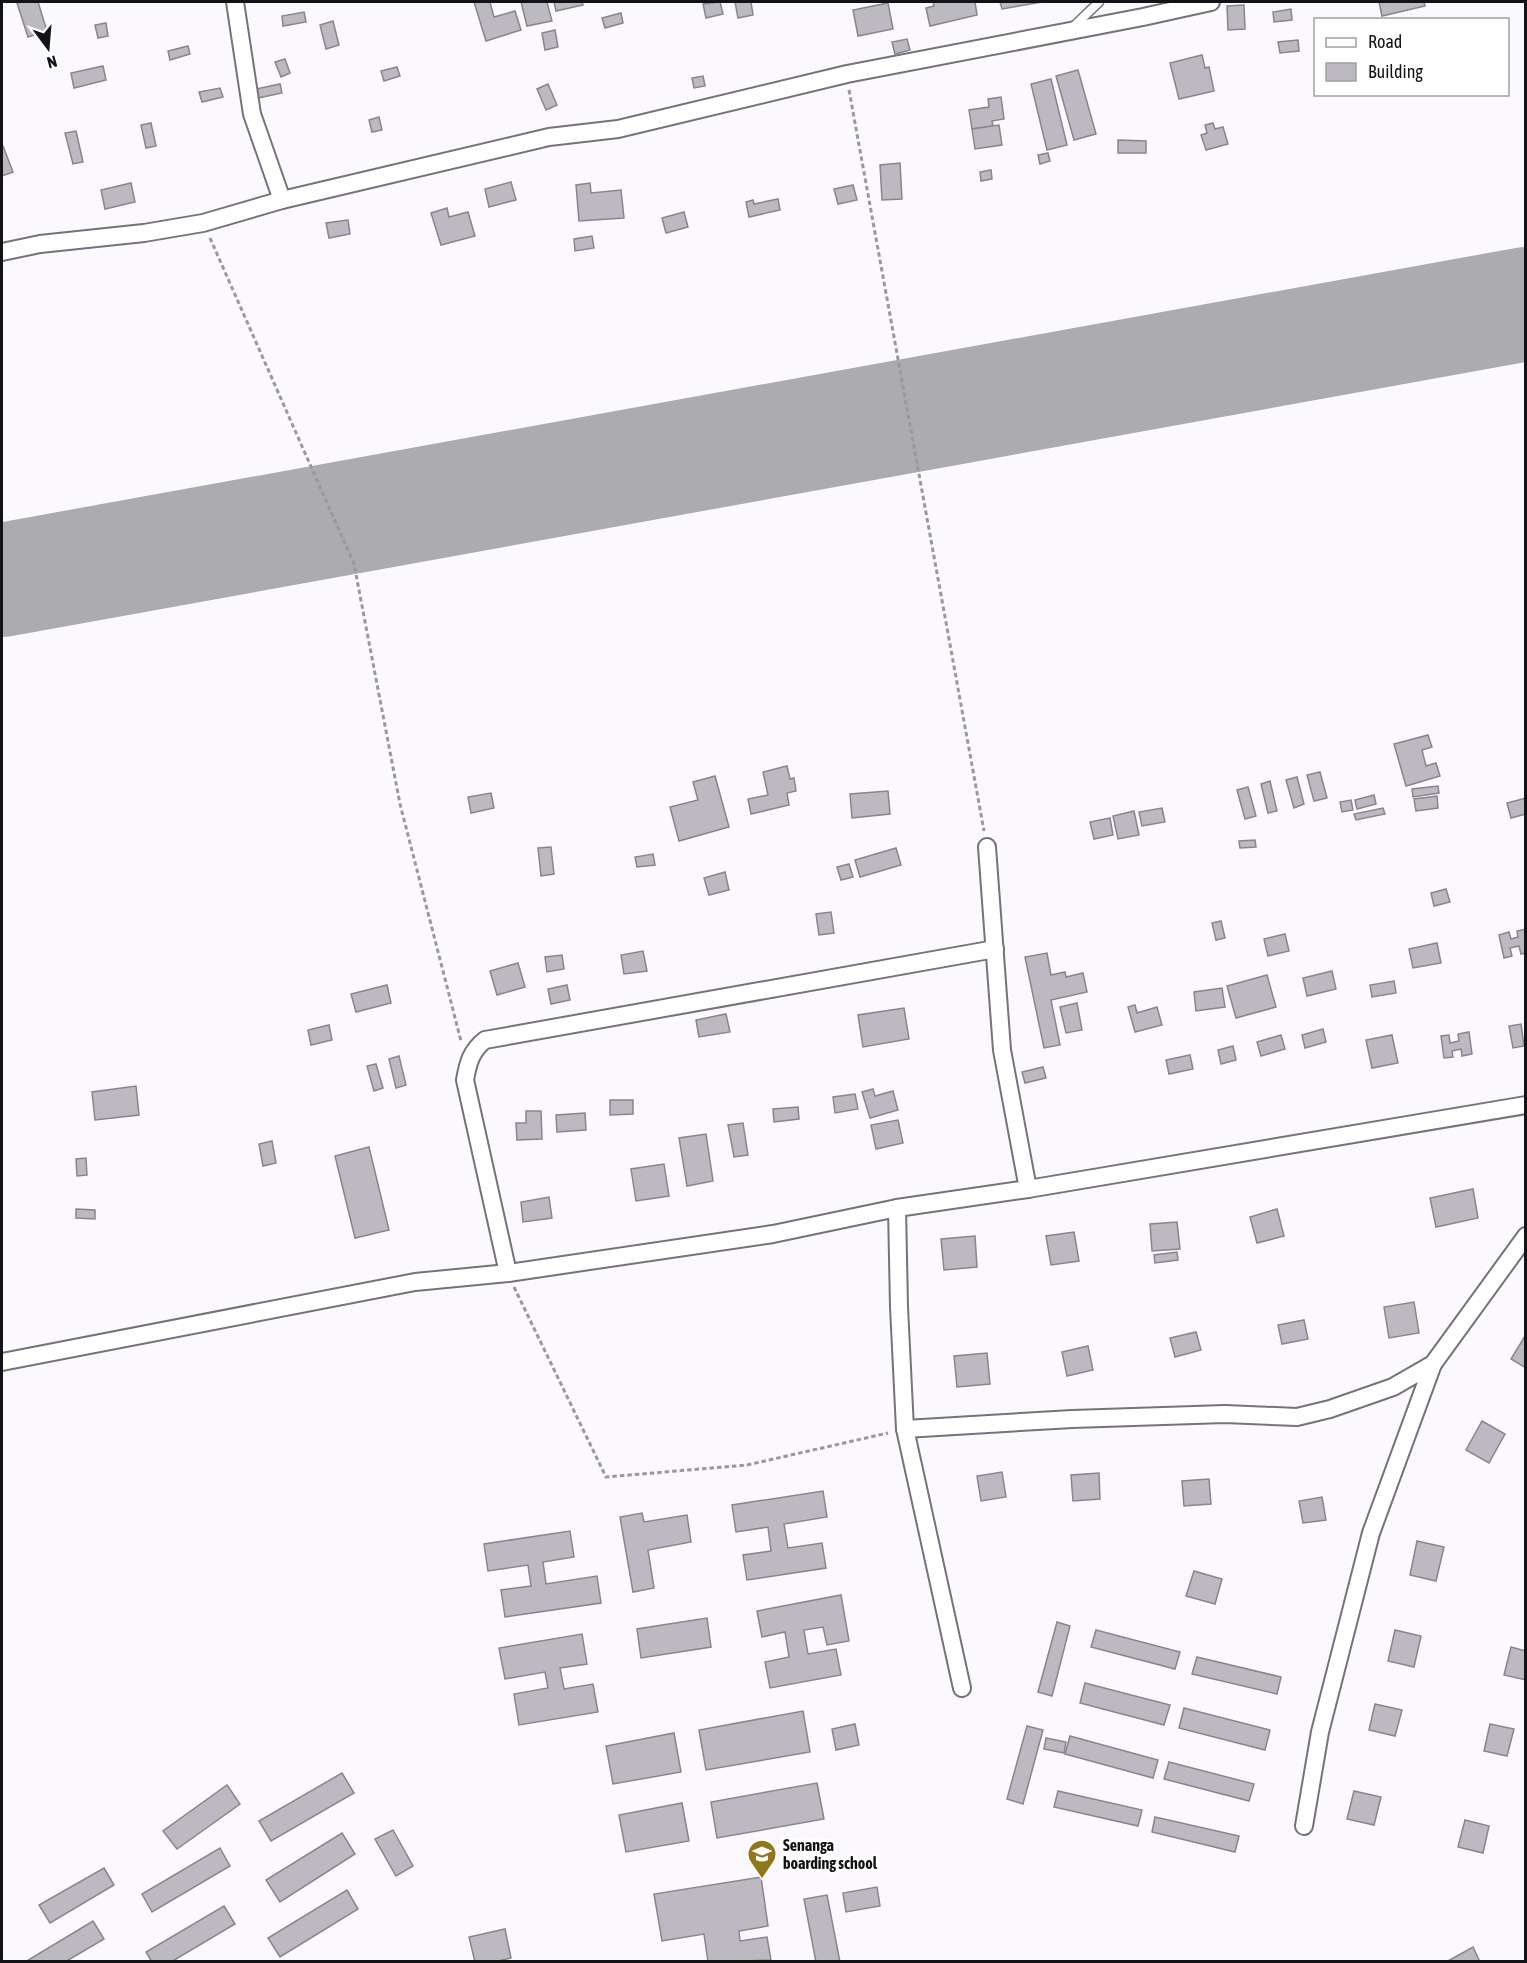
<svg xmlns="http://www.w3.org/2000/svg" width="1527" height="1963" font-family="'Asap Condensed',sans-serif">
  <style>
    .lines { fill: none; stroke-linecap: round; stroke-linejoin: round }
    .runway { stroke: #acabaf; stroke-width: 114 }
    .building { fill: #bcb9c0; stroke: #88858c; stroke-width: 1.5 }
    .lane-casing { stroke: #757379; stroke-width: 11 }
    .street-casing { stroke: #757379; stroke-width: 20 }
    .path { stroke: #99989c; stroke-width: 3; stroke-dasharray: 4.5 3; stroke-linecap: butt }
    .lane { stroke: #fff; stroke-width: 8 }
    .street { stroke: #fff; stroke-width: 16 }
    .labels { text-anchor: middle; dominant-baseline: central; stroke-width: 6; stroke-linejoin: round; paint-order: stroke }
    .poi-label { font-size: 16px; font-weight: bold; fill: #131215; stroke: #fff; text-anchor: start }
  </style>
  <rect width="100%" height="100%" fill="#fbf9fe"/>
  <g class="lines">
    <polyline class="runway" points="2,580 1526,304"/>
  </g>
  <g class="building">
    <polygon points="21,2 38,2 47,31 28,37 17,3"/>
    <polygon points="474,2 490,2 494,17 515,11 521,30 486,41"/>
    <polygon points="521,2 547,2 552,21 527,26"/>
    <polygon points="554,2 582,2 583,5 556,11"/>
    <polygon points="720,2 723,14 706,18 703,4"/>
    <polygon points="735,2 751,2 753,15 738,18"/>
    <polygon points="933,2 975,2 977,15 930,26 926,8 934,6"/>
    <polygon points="1000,2 1042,2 1002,9"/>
    <polygon points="1379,2 1424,2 1425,6 1382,16"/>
    <polygon points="888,3 893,29 858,36 853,10"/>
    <polygon points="1244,5 1245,29 1228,30 1227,6"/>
    <polygon points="1291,9 1292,20 1274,22 1273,12"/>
    <polygon points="304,12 306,22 283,26 282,16"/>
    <polygon points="621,13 623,23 605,28 602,18"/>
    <polygon points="333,21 339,45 326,49 320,25"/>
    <polygon points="106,23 108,36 98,38 95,25"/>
    <polygon points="555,30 558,47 545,50 542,33"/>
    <polygon points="907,39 910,50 895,54 892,42"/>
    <polygon points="1298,40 1299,51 1280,53 1278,42"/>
    <polygon points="188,46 190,54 170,60 168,51"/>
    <polygon points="1202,55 1205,68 1209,67 1214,91 1179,99 1170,63"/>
    <polygon points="285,59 290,73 281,77 275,62"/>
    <polygon points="103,66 106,80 74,88 71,73"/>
    <polygon points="397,67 400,76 384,81 381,71"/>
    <polygon points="1078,70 1096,134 1074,140 1056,76"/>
    <polygon points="703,76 705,86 694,88 692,78"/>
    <polygon points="1051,79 1067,145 1047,150 1031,84"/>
    <polygon points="280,84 282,93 258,98 256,89"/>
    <polygon points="548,84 557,105 546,110 537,89"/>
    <polygon points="220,88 223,97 202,102 199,92"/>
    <polygon points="1001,97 1004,119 992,121 993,126 972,129 969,110 989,107 988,99"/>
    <polygon points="379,117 382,130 372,132 369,120"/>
    <polygon points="151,123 156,146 146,148 141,125"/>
    <polygon points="1213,123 1215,129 1223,127 1228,144 1206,150 1201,135 1207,133 1205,125"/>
    <polygon points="999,125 1002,145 975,149 972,129"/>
    <polygon points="76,131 83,162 73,164 65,133"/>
    <polygon points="1118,140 1146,141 1146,153 1118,153"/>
    <polygon points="3,146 13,172 2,176 2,147"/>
    <polygon points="1048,153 1050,161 1040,164 1038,155"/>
    <polygon points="900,163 902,199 882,200 880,165"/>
    <polygon points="991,170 992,179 981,181 980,172"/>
    <polygon points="511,182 516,200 489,207 485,189"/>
    <polygon points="131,183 135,202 105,209 101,190"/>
    <polygon points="590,183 591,193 621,190 624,218 579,221 576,185"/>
    <polygon points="853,185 857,200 838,204 834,189"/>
    <polygon points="778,199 780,210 749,217 746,202 753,200 754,204"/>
    <polygon points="447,208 449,217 468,212 475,236 441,245 431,213"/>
    <polygon points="684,212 688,227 666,233 662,218"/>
    <polygon points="348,220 350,234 329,238 326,223"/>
    <polygon points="592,236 594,248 575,251 574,239"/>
    <polygon points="1428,735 1432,747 1422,750 1426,766 1436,763 1440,776 1406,786 1394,744"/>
    <polygon points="787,766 790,779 794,778 796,791 787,793 789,805 751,814 748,799 768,795 763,772"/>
    <polygon points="1320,772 1327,798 1314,801 1307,775"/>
    <polygon points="715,776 729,827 679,841 670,807 698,800 693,782"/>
    <polygon points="1297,777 1304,804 1294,808 1286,780"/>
    <polygon points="1270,781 1277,811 1268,813 1261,784"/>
    <polygon points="1438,786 1439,793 1413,797 1412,789"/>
    <polygon points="1248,787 1256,816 1245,819 1237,790"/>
    <polygon points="888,791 890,814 852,818 850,794"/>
    <polygon points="491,793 494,808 471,813 468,797"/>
    <polygon points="1374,795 1376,804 1357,809 1355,800"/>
    <polygon points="1437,796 1438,808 1416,811 1414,799"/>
    <polygon points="1526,798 1526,814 1511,818 1507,803"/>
    <polygon points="1351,800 1353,810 1342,812 1340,802"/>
    <polygon points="1162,808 1165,822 1142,826 1139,812"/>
    <polygon points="1383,808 1385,814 1356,820 1354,814"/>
    <polygon points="1134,811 1139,835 1118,839 1113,816"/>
    <polygon points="1110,818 1113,835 1094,839 1090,822"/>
    <polygon points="1255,840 1256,847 1240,848 1239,841"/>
    <polygon points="551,847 554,874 541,876 538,848"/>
    <polygon points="896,848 901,865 860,877 855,860"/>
    <polygon points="653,854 655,865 637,867 635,857"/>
    <polygon points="849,864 853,877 841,880 837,867"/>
    <polygon points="725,872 729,890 709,895 704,878"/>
    <polygon points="1446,889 1450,902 1434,906 1431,893"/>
    <polygon points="831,912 834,933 819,935 816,914"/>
    <polygon points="1221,921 1225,938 1216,940 1212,923"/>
    <polygon points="1526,929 1526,953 1521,954 1519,946 1510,948 1512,956 1504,958 1499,935 1509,932 1511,939 1518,937 1517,931"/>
    <polygon points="1285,934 1289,951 1268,956 1264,939"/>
    <polygon points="1437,943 1441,963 1413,968 1409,949"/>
    <polygon points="643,951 647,971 624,974 621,955"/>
    <polygon points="1047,953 1051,975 1065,972 1066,977 1083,973 1087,992 1051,1000 1060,1045 1044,1048 1025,957"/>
    <polygon points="562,955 564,969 547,972 545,957"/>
    <polygon points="518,963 525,987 497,995 490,971"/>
    <polygon points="1332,971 1336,989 1307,996 1303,978"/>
    <polygon points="1267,975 1276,1007 1236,1018 1227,986"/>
    <polygon points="1394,981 1396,993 1372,997 1370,985"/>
    <polygon points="387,985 391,1003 356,1012 351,994"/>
    <polygon points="567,985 570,1000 551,1004 548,989"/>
    <polygon points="1222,988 1225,1007 1196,1011 1194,992"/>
    <polygon points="1077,1003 1082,1030 1066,1033 1060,1007"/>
    <polygon points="1135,1005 1137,1013 1157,1007 1162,1025 1135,1032 1128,1007"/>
    <polygon points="904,1008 909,1039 863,1047 858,1015"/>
    <polygon points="726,1014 730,1032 699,1037 696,1020"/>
    <polygon points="1521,1024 1524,1046 1513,1048 1509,1026"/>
    <polygon points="329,1025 332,1040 311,1045 308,1030"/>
    <polygon points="1323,1029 1326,1042 1305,1048 1302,1035"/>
    <polygon points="1469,1032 1472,1054 1462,1056 1461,1049 1452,1051 1453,1057 1444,1058 1441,1036 1449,1035 1450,1043 1459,1041 1458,1034"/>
    <polygon points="1281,1035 1285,1049 1261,1056 1257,1042"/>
    <polygon points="1392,1035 1398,1063 1372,1068 1366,1040"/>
    <polygon points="1233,1046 1236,1060 1221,1064 1218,1050"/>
    <polygon points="1190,1055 1193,1069 1169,1074 1166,1060"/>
    <polygon points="399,1056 406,1085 396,1088 389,1059"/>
    <polygon points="376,1064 383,1088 374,1091 367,1066"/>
    <polygon points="1043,1067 1046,1078 1025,1083 1022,1072"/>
    <polygon points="136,1086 139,1115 95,1120 92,1092"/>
    <polygon points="873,1089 875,1096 893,1091 898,1110 870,1118 862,1092"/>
    <polygon points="855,1094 858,1109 835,1113 833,1097"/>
    <polygon points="610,1100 633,1100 633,1114 610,1115"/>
    <polygon points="798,1107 799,1119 774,1122 773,1109"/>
    <polygon points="526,1111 541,1111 542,1139 517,1140 516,1123 526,1123"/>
    <polygon points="585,1113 586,1130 557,1132 556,1115"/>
    <polygon points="898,1120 903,1143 876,1149 871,1125"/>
    <polygon points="743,1123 748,1155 734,1157 728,1125"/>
    <polygon points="706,1134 713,1181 687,1186 679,1138"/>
    <polygon points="272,1141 276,1163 263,1166 259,1144"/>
    <polygon points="369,1147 389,1230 355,1238 335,1156"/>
    <polygon points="86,1158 87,1175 77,1176 76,1159"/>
    <polygon points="664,1164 669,1196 636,1201 631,1169"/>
    <polygon points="1473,1189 1478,1218 1436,1227 1430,1198"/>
    <polygon points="549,1197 552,1218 523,1222 521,1202"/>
    <polygon points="76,1209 95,1210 95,1219 76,1218"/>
    <polygon points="1277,1209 1284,1236 1257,1243 1250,1217"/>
    <polygon points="1177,1222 1180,1249 1152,1251 1150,1224"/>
    <polygon points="1074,1232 1079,1261 1051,1265 1046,1236"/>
    <polygon points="975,1236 977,1267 944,1270 941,1239"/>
    <polygon points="1177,1252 1178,1260 1155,1263 1154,1255"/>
    <polygon points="1414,1302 1419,1333 1389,1338 1384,1307"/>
    <polygon points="1304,1320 1308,1339 1282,1344 1278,1325"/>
    <polygon points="1196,1332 1201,1350 1175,1357 1170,1338"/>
    <polygon points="1525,1336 1526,1336 1526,1368 1511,1359"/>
    <polygon points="1088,1346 1093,1370 1067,1376 1062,1352"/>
    <polygon points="987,1353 990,1384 957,1387 954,1356"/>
    <polygon points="1482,1421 1505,1434 1489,1463 1466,1450"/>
    <polygon points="1002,1472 1006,1497 981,1501 977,1476"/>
    <polygon points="1099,1473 1100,1499 1073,1501 1071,1475"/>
    <polygon points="1209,1479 1211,1504 1184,1506 1182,1481"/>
    <polygon points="823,1491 827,1517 784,1524 788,1548 822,1543 826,1568 747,1580 743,1555 771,1551 768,1527 736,1532 732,1505"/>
    <polygon points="1322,1497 1326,1520 1303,1523 1299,1501"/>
    <polygon points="642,1513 644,1522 687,1515 691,1542 648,1550 654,1588 633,1592 620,1517"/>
    <polygon points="570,1531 574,1557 543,1562 546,1584 597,1576 601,1603 505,1617 501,1590 531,1586 528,1565 488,1571 484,1544"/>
    <polygon points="1417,1541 1444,1547 1436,1581 1410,1575"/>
    <polygon points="1194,1571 1222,1579 1215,1604 1186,1596"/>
    <polygon points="841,1595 849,1641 827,1645 823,1627 804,1630 808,1654 836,1649 841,1675 770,1688 765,1662 789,1657 785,1632 762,1637 757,1611"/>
    <polygon points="707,1618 711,1647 641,1658 637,1629"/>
    <polygon points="1057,1622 1070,1626 1052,1696 1038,1692"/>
    <polygon points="1096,1630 1180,1652 1175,1669 1091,1647"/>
    <polygon points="1395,1630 1421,1636 1414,1667 1388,1661"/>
    <polygon points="582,1634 587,1664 560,1668 564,1689 593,1684 598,1712 519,1725 514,1694 548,1688 545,1672 505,1679 499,1648"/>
    <polygon points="1511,1647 1526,1651 1526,1680 1504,1675"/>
    <polygon points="1197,1657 1281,1677 1277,1694 1192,1674"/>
    <polygon points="1085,1683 1170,1705 1164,1725 1080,1703"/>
    <polygon points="1375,1704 1402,1710 1395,1736 1369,1730"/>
    <polygon points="1184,1708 1270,1730 1265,1750 1179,1728"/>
    <polygon points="803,1711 810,1752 706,1770 699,1730"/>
    <polygon points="855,1724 859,1745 836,1750 832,1729"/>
    <polygon points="1490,1724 1514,1729 1507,1756 1484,1751"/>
    <polygon points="1027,1726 1043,1730 1023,1804 1007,1799"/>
    <polygon points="674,1733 681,1772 613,1784 606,1746"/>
    <polygon points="1070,1736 1158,1760 1153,1778 1065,1754"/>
    <polygon points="1046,1738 1066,1742 1064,1753 1044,1749"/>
    <polygon points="1169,1762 1254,1784 1249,1801 1164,1779"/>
    <polygon points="342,1773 354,1793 271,1841 259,1821"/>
    <polygon points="817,1783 824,1819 717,1838 711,1802"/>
    <polygon points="227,1785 240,1804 177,1849 163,1831"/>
    <polygon points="1058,1791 1142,1810 1138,1826 1054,1807"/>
    <polygon points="1354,1791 1381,1797 1374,1825 1347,1819"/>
    <polygon points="682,1803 689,1841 626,1852 619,1815"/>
    <polygon points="1155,1817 1239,1836 1235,1852 1152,1832"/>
    <polygon points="1465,1820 1489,1826 1483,1853 1458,1847"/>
    <polygon points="393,1830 413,1866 396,1876 375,1839"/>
    <polygon points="342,1833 355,1854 280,1902 266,1880"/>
    <polygon points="220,1848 230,1866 152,1912 142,1894"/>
    <polygon points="104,1868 114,1885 50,1923 39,1905"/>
    <polygon points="761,1877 768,1926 739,1931 740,1941 767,1937 771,1960 708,1962 704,1934 662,1941 654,1894"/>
    <polygon points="877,1887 880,1906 846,1912 843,1893"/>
    <polygon points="347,1890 358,1909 280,1957 268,1938"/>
    <polygon points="827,1895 840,1962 816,1962 804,1899"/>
    <polygon points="224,1906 235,1924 171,1962 152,1962 146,1952"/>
    <polygon points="93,1921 104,1939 65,1962 25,1962"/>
    <polygon points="505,1929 511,1958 493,1962 475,1962 469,1937"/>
    <polygon points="1473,1947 1480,1962 1446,1962"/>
  </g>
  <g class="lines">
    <g class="lane-casing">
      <polyline id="lane" points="1072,28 1099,2"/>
    </g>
    <g class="street-casing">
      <g id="street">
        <polyline points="235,2 252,114 282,200"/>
        <polyline points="2,252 40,244 144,233 203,223 282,200 549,137 618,129 847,74 1143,17 1211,2"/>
        <polyline points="987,847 1002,1050 1028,1189"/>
        <polyline points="897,1208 899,1307 905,1429 962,1688"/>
        <path d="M508,1273l-43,-193c3,-17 6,-29 20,-40l510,-91"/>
        <polyline points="2,1362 415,1282 508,1273 773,1234 897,1208 1028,1189 1526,1105"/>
        <polyline points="905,1429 1072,1419 1225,1414 1297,1417 1330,1409 1393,1387 1433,1364 1526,1236"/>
        <polyline points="1304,1826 1320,1732 1371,1533 1433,1364"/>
      </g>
    </g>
    <g class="path">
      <polyline points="849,90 984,831"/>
      <polyline points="210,238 354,564 400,804 461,1041"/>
      <polyline points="514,1287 606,1477 747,1465 888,1433"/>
    </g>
    <use href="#lane" class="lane"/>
    <use href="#street" class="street"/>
  </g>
  <defs>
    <g id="school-pin" transform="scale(1.5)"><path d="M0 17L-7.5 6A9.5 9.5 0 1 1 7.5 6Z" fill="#91761c" stroke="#fff"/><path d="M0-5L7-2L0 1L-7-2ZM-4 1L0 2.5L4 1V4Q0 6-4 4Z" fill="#fff"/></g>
  </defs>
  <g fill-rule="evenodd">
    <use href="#school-pin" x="762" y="1854"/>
  </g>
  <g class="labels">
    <g class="poi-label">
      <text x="783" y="1845">Senanga<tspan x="783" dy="18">boarding school</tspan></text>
    </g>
  </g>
  <rect width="1527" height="1963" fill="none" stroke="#131215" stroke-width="6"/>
  <rect x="1314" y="18" width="195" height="78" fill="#ffffff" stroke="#a1a0a1" stroke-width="1.5"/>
  <rect x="1326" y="38" width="30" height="9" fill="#ffffff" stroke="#a1a0a1" stroke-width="1.5"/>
  <text x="1368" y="48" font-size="18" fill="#131215">Road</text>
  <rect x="1326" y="63" width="30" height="18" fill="#bcb9c0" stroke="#a1a0a1" stroke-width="1.5"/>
  <text x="1368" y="78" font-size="18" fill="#131215">Building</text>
  <g transform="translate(48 48) rotate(164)" stroke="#ffffff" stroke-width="4.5" paint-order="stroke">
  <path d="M0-4.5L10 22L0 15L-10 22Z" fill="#131215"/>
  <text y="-9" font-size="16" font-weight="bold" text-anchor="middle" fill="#131215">N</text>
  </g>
</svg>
